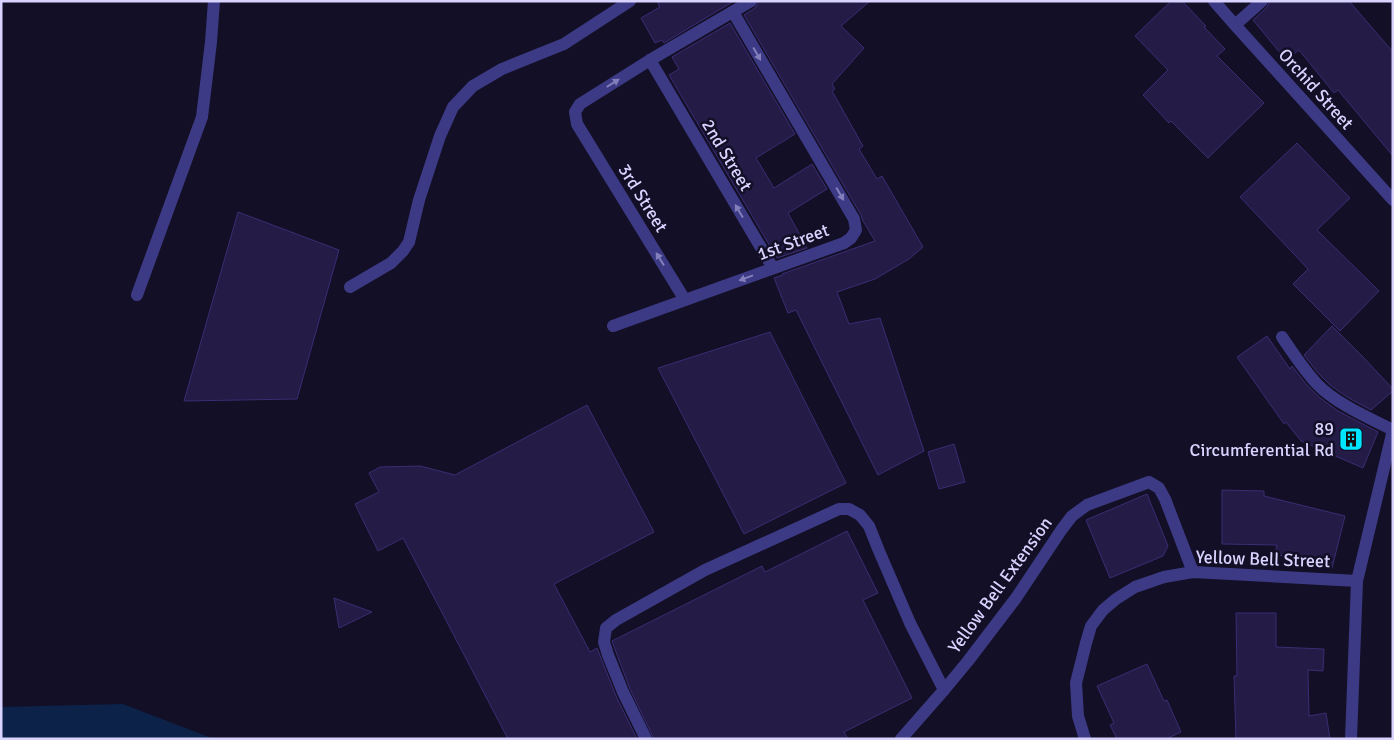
<svg xmlns="http://www.w3.org/2000/svg" width="1394" height="740" font-family="Signika,sans-serif">
  <style>
    .water { fill: #0c2248 }
    .building { fill: #241b47; stroke: #3b2d73 }
    .lines { fill: none; stroke-linecap: round; stroke-linejoin: round }
    .minor { stroke: #3d3a85; stroke-width: 12 }
    .oneway { fill: #837fbc }
    .labels { text-anchor: middle; dominant-baseline: central; stroke-width: 5; stroke-linejoin: round; paint-order: stroke }
    .street-label { font-size: 18px; fill: #d9d4ff; stroke: #130f26 }
    .poi-label { font-size: 18px; fill: #d9d4ff; stroke: #130f26; text-anchor: end }
  </style>
  <rect width="100%" height="100%" fill="#130f26"/>
  <polygon class="water" points="123,704 214,739 1,739 1,707"/>
  <g class="building">
    <polygon points="657,1 734,1 664,43 662,40 655,43 641,18 660,7"/>
    <polygon points="759,1 870,1 841,26 864,48 832,84 835,89 832,91 863,146 859,149 877,179 882,176 923,247 909,259 875,279 837,292 849,324 880,318 924,451 878,475 796,310 788,313 774,278 783,275 782,274 875,241 863,221 861,215 744,15 755,8"/>
    <polygon points="1171,1 1182,1 1206,26 1204,27 1225,49 1217,56 1264,103 1208,158 1171,121 1169,123 1143,95 1168,70 1135,36"/>
    <polygon points="1270,1 1349,1 1393,52 1393,156 1338,90 1334,93 1299,50 1286,60 1253,20 1267,7"/>
    <polygon points="730,23 795,134 756,158 774,188 812,164 827,189 788,213 807,248 777,258 669,75 679,69 672,57"/>
    <polygon points="1297,143 1350,198 1317,230 1379,291 1340,331 1293,284 1308,269 1240,197"/>
    <polygon points="238,212 339,250 297,399 184,401"/>
    <polygon points="1332,326 1363,357 1393,389 1393,391 1371,410 1347,397 1330,385 1318,373 1304,355"/>
    <polygon points="770,332 846,483 744,534 658,368"/>
    <polygon points="1267,336 1290,369 1292,366 1306,384 1319,397 1338,411 1378,432 1363,468 1301,441 1286,422 1284,424 1237,357"/>
    <polygon points="587,405 654,532 554,584 590,652 597,648 616,696 637,739 508,739 403,538 378,551 355,504 379,492 369,473 380,467 420,466 455,475"/>
    <polygon points="954,444 965,482 939,489 928,452"/>
    <polygon points="1222,490 1264,491 1264,496 1345,516 1332,568 1275,554 1277,545 1222,544"/>
    <polygon points="1147,494 1168,546 1163,556 1110,578 1086,520"/>
    <polygon points="847,531 878,593 863,600 912,698 844,732 848,739 654,739 630,689 616,652 612,641 762,566 765,572"/>
    <polygon points="334,598 372,612 339,628"/>
    <polygon points="1236,613 1276,613 1276,647 1324,649 1323,671 1308,670 1309,716 1326,713 1330,739 1236,739 1234,676 1237,676"/>
    <polygon points="1147,664 1164,701 1167,700 1181,732 1166,739 1117,739 1110,725 1114,723 1097,686"/>
  </g>
  <g class="lines">
    <g class="minor">
      <polyline points="1214,1 1235,25 1393,200"/>
      <polyline points="1235,25 1262,1"/>
      <polyline points="650,60 773,268"/>
      <polyline points="350,287 391,263 403,251 409,242 419,200 440,136 453,107 473,86 502,69 564,44 630,1"/>
      <polyline points="137,295 202,117 211,42 214,1"/>
      <polyline points="685,300 577,124 575,112 580,104 650,60 751,1"/>
      <polyline points="613,326 844,243 851,238 856,230 854,219 733,12"/>
      <path d="M1282,337c11,16 21,32 35,47 18,19 52,34 76,46"/>
      <polyline points="646,739 623,692 608,655 604,642 606,628 616,620 705,570 839,509 849,509 860,515 869,526 879,551 910,623 944,690"/>
      <polyline points="901,739 944,690 968,661 1016,598 1062,529 1072,516 1087,505 1149,482 1159,488 1165,499 1193,572"/>
      <polyline points="1085,739 1078,716 1076,683 1086,643 1091,626 1103,610 1116,599 1135,587 1164,577 1193,572 1357,581"/>
      <polyline points="1351,739 1357,581 1393,430"/>
    </g>
  </g>
  <defs><path id="oneway-solid" d="M-6-.8H1V-3.2L6.5 0L1 3.2V.8H-6Z" transform="scale(1.25)"/></defs>
  <g class="oneway">
    <use href="#oneway-solid" transform="translate(757 54) rotate(60)"/>
    <use href="#oneway-solid" transform="translate(613 83) rotate(-32)"/>
    <use href="#oneway-solid" transform="translate(840 194) rotate(60)"/>
    <use href="#oneway-solid" transform="translate(739 211) rotate(-121)"/>
    <use href="#oneway-solid" transform="translate(660 259) rotate(-122)"/>
    <use href="#oneway-solid" transform="translate(746 278) rotate(160)"/>
  </g>
  <defs>
    <g id="building-square" transform="scale(1.25)"><rect x="-9" y="-9" width="18" height="18" rx="4" fill="#00e5ff" stroke="#130f26"/><path d="M-4-6H4V6H1V3H-1V6H-4ZM-2.5-4.3h1.7v1.8h-1.7ZM.8-4.3h1.7v1.8H.8ZM-2.5-1h1.7V.8h-1.7ZM.8-1h1.7V.8H.8Z" fill="#111"/></g>
  </defs>
  <g fill-rule="evenodd">
    <use href="#building-square" x="1351" y="439"/>
  </g>
  <g class="labels">
    <g class="street-label">
      <text transform="translate(1316 89) rotate(48)">Orchid Street</text>
      <text transform="translate(727 155) rotate(59)">2nd Street</text>
      <text transform="translate(643 198) rotate(58)">3rd Street</text>
      <text transform="translate(793 242) rotate(-20)">1st Street</text>
      <text transform="translate(1263 559) rotate(2)">Yellow Bell Street</text>
      <text transform="translate(1000 585) rotate(-54)">Yellow Bell Extension</text>
    </g>
    <g class="poi-label">
      <text x="1334" y="429">89<tspan x="1334" dy="21">Circumferential Rd</tspan></text>
    </g>
  </g>
  <rect width="1394" height="740" fill="none" stroke="#d9d4ff" stroke-width="5"/>
</svg>
